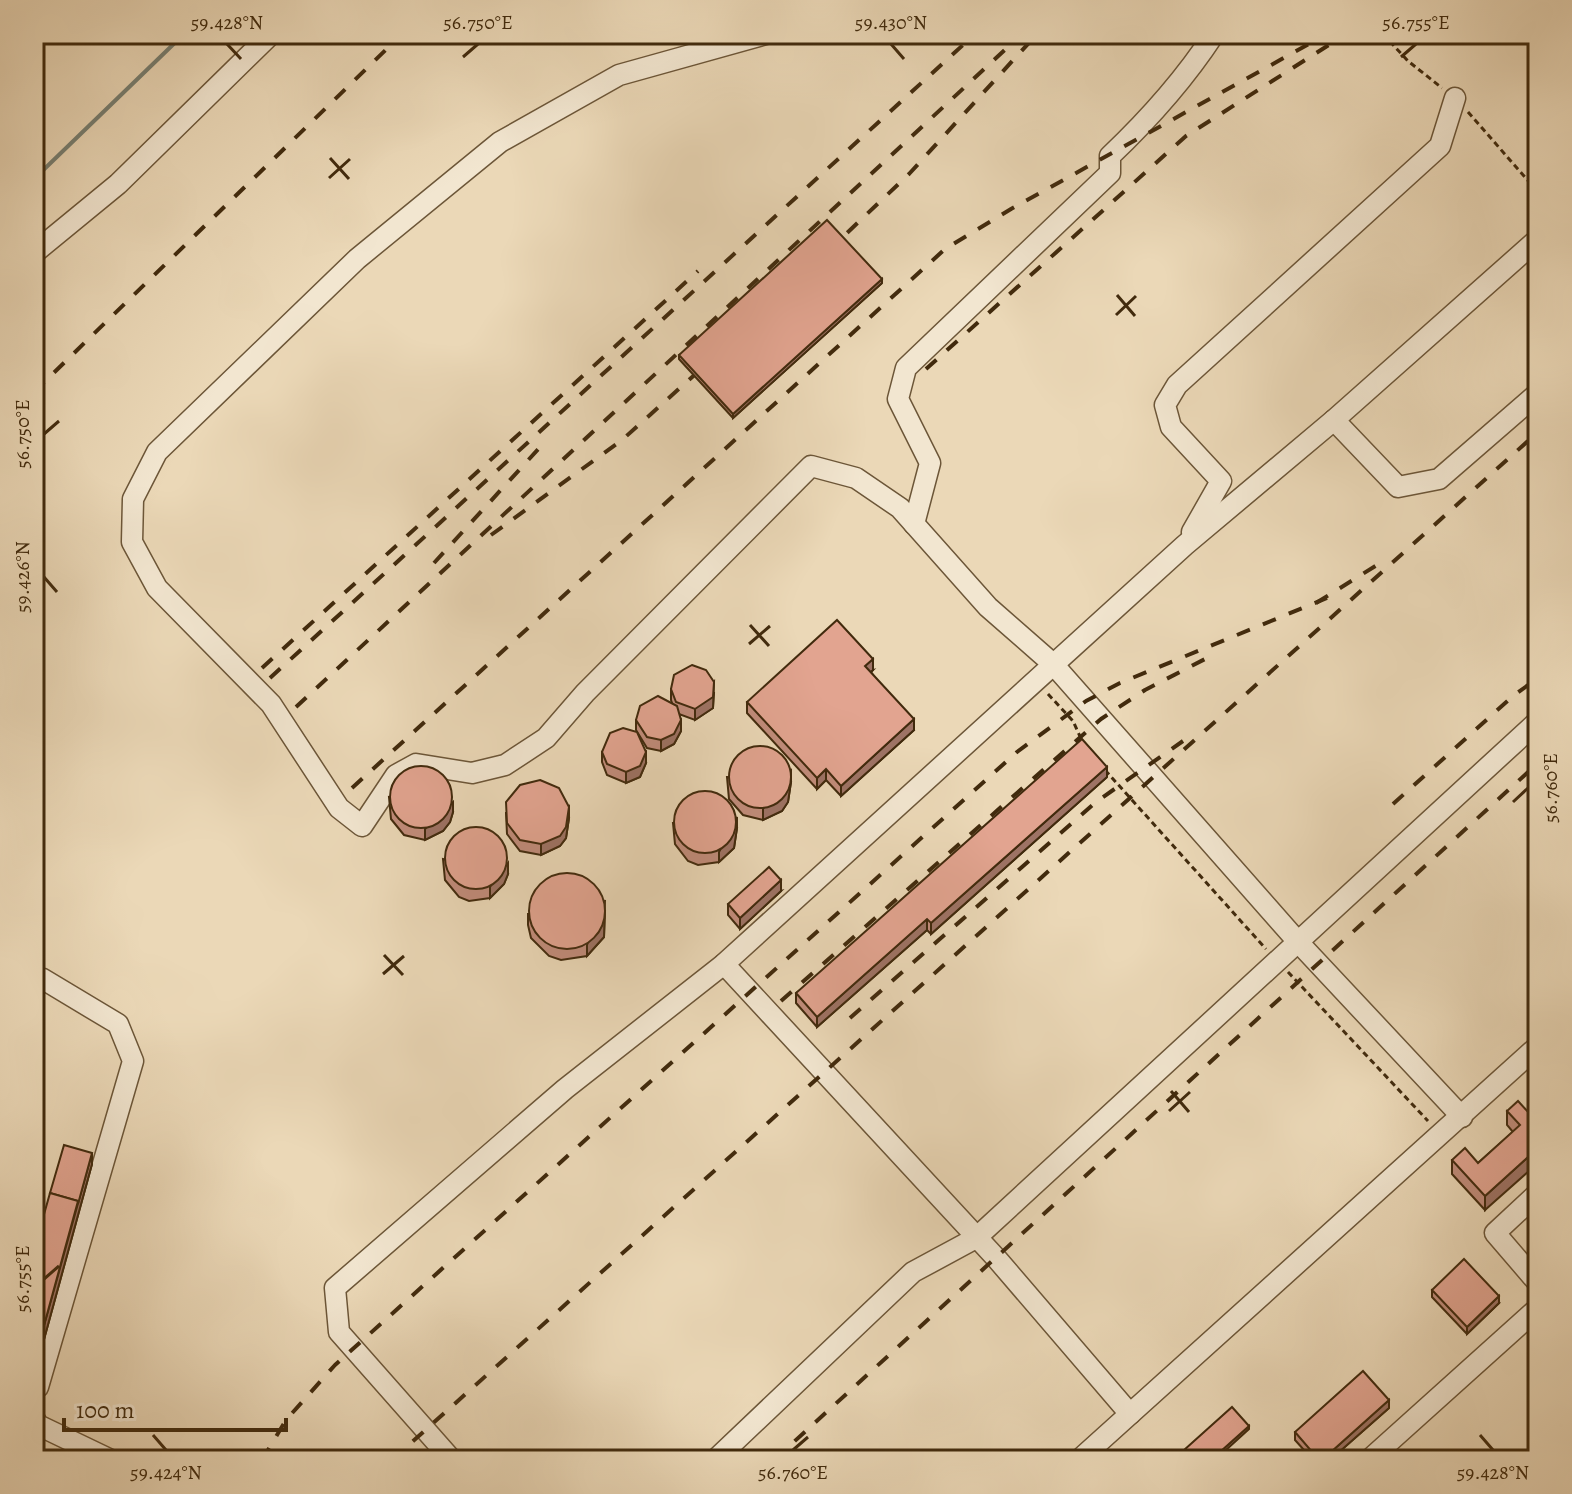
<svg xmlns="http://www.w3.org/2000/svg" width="1572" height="1494" font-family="Alegreya,serif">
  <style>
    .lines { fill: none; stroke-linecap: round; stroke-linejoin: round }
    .stream { stroke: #777f72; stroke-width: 4 }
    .minor-casing { stroke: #6c5638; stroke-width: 23 }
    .path { stroke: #412a0d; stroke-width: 3; stroke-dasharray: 6 4; stroke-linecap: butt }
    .minor { stroke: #f2e6d0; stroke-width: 20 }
    .rail { stroke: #412a0d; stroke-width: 4; stroke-dasharray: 14 14; stroke-linecap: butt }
    .wall { fill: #c28d7c; stroke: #412a0d; stroke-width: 2 }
    .shaded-wall { fill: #9e7365; stroke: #412a0d; stroke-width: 2 }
    .building { fill: #e2a490; stroke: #412a0d; stroke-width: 2 }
    .ticks { fill: none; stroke: #412a0d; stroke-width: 3 }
    .neatline { fill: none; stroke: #412a0d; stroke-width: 3 }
    .ticks-label { font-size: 20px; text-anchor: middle; fill: #412a0d }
  </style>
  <rect width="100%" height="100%" fill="#ebd8b7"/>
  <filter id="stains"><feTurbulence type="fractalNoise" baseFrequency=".0025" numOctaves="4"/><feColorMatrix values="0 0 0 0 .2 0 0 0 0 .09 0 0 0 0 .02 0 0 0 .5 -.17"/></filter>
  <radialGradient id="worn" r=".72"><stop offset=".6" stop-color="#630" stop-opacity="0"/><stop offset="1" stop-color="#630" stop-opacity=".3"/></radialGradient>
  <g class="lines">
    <polyline class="stream" points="34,179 184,34"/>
    <g class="minor-casing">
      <g id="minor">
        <polyline points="766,34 619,75 500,142 357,259 157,452 133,499 132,542 157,588 271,704 339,808 362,826 396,775 416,764 472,773 505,765 546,738 585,693 811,466 856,478 900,508 988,607 1053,664 1299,943 1462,1117"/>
        <polyline points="34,253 118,184 271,34"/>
        <polyline points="1334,420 1398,487 1439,479 1538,393"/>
        <path d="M914,524l16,-61 -32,-64 8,-31 204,-195v-17c40,-38 74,-76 104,-122"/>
        <polyline points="1192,532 1221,481 1171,427 1165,405 1177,385 1440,146 1455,98"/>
        <polyline points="724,964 997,1259 1130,1414"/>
        <polyline points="34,978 43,979 118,1024 133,1061 38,1387 34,1390"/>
        <polyline points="1538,1193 1495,1233 1538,1283"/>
        <polyline points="34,1418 38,1425 111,1460"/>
        <polyline points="452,1460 339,1332 335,1288 565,1089 724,964 1185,545 1334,420 1538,239"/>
        <polyline points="715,1460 913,1272 976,1238 1538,721"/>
        <polyline points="1079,1460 1538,1046"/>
        <polyline points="1369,1460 1538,1308"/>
      </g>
    </g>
    <g class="path">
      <polyline points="1383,34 1408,61 1442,88"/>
      <polyline points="1468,112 1538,192"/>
      <polyline points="1048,694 1073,721 1083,743"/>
      <polyline points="1105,770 1266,949"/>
      <polyline points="1288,972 1428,1121"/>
    </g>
    <use href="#minor" class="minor"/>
    <g class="rail">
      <polyline points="827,252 909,174 1037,34"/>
      <polyline points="926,369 1186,136 1346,34"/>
      <polyline points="34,392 402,34"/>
      <polyline points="491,535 622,440 710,361"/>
      <polyline points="434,563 542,445"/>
      <polyline points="1316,603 1377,565"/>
      <polyline points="262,668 698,271"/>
      <polyline points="270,678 975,34"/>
      <polyline points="296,707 1022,34"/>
      <polyline points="352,788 945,249 1011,209 1327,34"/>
      <polyline points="1393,804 1513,696 1538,678"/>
      <polyline points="781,1001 1101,719 1145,690 1209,657"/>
      <polyline points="850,1018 1096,802 1183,741"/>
      <polyline points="262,1460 286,1420 335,1365 1017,752 1086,701 1120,683 1327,598"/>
      <polyline points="392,1460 1538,432"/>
      <polyline points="774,1460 1538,763"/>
    </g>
  </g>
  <g class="wall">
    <polygon points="882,283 733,418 679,359 679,355"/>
    <polygon points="873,670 871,672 914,730 841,796 826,780 817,789 747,713 747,702"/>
    <polygon points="671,689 714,693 713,708 695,720 679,714 681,731 674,744 661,751 647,748 636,730 636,720 672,703 671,700"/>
    <polygon points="602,752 646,763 640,777 626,783 607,775 602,762"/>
    <polygon points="727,777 791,782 788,802 782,811 763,820 743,815 729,799"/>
    <polygon points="1107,777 931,934 927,930 817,1027 796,1003 796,993"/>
    <polygon points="389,797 453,812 450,822 443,831 425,840 404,835 391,819"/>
    <polygon points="506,813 569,818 566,838 560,846 541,855 520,851 507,834"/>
    <polygon points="673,823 737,828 734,848 719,862 698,865 688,861 675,844"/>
    <polygon points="443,859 508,874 504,884 490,898 469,901 459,897 445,880"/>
    <polygon points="781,891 740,929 728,915 728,904"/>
    <polygon points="605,911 604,937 587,956 561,960 549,956 531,938 528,925 528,914"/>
    <polygon points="1507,1111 1538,1123 1485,1210 1452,1174 1452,1160 1478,1163 1513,1132 1507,1125"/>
    <polygon points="92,1164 43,1343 34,1341 34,1250"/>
    <polygon points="1432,1290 1499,1303 1467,1334 1432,1297"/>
    <polygon points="1389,1408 1330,1460 1313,1460 1295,1440 1295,1432"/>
  </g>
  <g class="shaded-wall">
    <polygon points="882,279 882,283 733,418 733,414"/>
    <polygon points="873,659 873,670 865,677 865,666"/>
    <polygon points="714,682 713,708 695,720 695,709"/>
    <polygon points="914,719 914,730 841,796 841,786"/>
    <polygon points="681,720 681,731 674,744 661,751 661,740"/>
    <polygon points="646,752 646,763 640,777 626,783 626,772"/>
    <polygon points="1107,767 1107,777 931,934 931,923"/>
    <polygon points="826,769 826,780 817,789 817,778"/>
    <polygon points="791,771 791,782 788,802 782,811 763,820 763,809"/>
    <polygon points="453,802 453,812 450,822 443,831 425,840 425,829"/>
    <polygon points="569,807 569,818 566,838 560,846 541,855 541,844"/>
    <polygon points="737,817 737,828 734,848 719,862 719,852"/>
    <polygon points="508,863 508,874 504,884 490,898 490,887"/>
    <polygon points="781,880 781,891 740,929 740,918"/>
    <polygon points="605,900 604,937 587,956 587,945"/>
    <polygon points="927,919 927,930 817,1027 817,1017"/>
    <polygon points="1538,1148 1538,1163 1485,1210 1485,1196"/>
    <polygon points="92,1153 92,1164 43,1343 43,1329"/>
    <polygon points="1499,1296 1499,1303 1467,1334 1467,1327"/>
    <polygon points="1389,1400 1389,1408 1330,1460 1322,1460"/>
    <polygon points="1249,1426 1249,1429 1215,1460 1211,1460"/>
  </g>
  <g class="building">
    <polygon points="827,220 882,279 733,414 679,355"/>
    <polygon points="837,620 873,659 865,666 914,719 841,786 826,769 817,778 747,702"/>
    <polygon points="692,665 706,670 714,682 713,697 695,709 676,702 671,689 674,675"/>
    <polygon points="658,696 677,706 681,720 674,734 661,740 647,737 636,720 640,706"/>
    <polygon points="623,728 637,732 646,752 640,766 626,772 607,764 602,752 610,733"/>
    <polygon points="1082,739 1107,767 931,923 927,919 817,1017 796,993"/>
    <circle cx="760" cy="777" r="31"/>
    <circle cx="421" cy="797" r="31"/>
    <polygon points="540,780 559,788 569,807 566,827 560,836 541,844 520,840 507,823 506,802 520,785"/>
    <circle cx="705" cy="822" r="31"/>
    <circle cx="476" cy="858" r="31"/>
    <polygon points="769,867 781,880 740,918 728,904"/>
    <circle cx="567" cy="911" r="38"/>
    <polygon points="1518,1101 1538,1123 1538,1148 1485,1196 1452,1160 1465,1148 1478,1163 1520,1125 1507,1111"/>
    <polygon points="64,1145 92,1153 78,1204 78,1201 50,1193"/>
    <polygon points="50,1193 78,1201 43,1329 34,1327 34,1250"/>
    <polygon points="1464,1259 1499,1296 1467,1327 1432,1290"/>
    <polygon points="1363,1371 1389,1400 1322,1460 1319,1460 1295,1432"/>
    <polygon points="1232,1407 1249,1426 1211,1460 1175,1460 1174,1459"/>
  </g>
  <path class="ticks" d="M227,44l14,15M891,44l13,15M463,57l15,-13M1401,57l15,-13M330,158l19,21M329,178l21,-19M1117,295l18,21M1116,315l20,-19M44,434l15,-13M44,577l13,15M750,625l19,21M749,644l21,-18M1513,802l15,-14M384,955l19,20M383,974l21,-18M1171,1091l18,21M1169,1111l21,-19M44,1279l15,-13M153,1435l13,15M1480,1435l13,15M793,1450l15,-13"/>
  <rect width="1572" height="1494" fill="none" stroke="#ebd8b7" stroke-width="88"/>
  <path d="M64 1418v12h222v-12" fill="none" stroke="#412a0d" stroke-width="4"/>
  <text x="76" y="1418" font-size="24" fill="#412a0d" stroke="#f2e6d0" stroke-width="6" paint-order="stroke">100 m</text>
  <rect x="44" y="44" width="1484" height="1406" class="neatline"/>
  <g class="ticks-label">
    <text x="227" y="29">59.428°N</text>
    <text x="478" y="29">56.750°E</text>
    <text x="891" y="29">59.430°N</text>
    <text x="1416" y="29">56.755°E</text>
    <text transform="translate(22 434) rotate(-90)" y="7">56.750°E</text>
    <text transform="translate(22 577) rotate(-90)" y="7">59.426°N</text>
    <text transform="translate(1550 788) rotate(-90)" y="7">56.760°E</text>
    <text transform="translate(22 1279) rotate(-90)" y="7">56.755°E</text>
    <text x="166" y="1479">59.424°N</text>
    <text x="793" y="1479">56.760°E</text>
    <text x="1493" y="1479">59.428°N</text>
  </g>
  <rect width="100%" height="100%" filter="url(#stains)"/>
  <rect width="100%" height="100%" fill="url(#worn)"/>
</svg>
